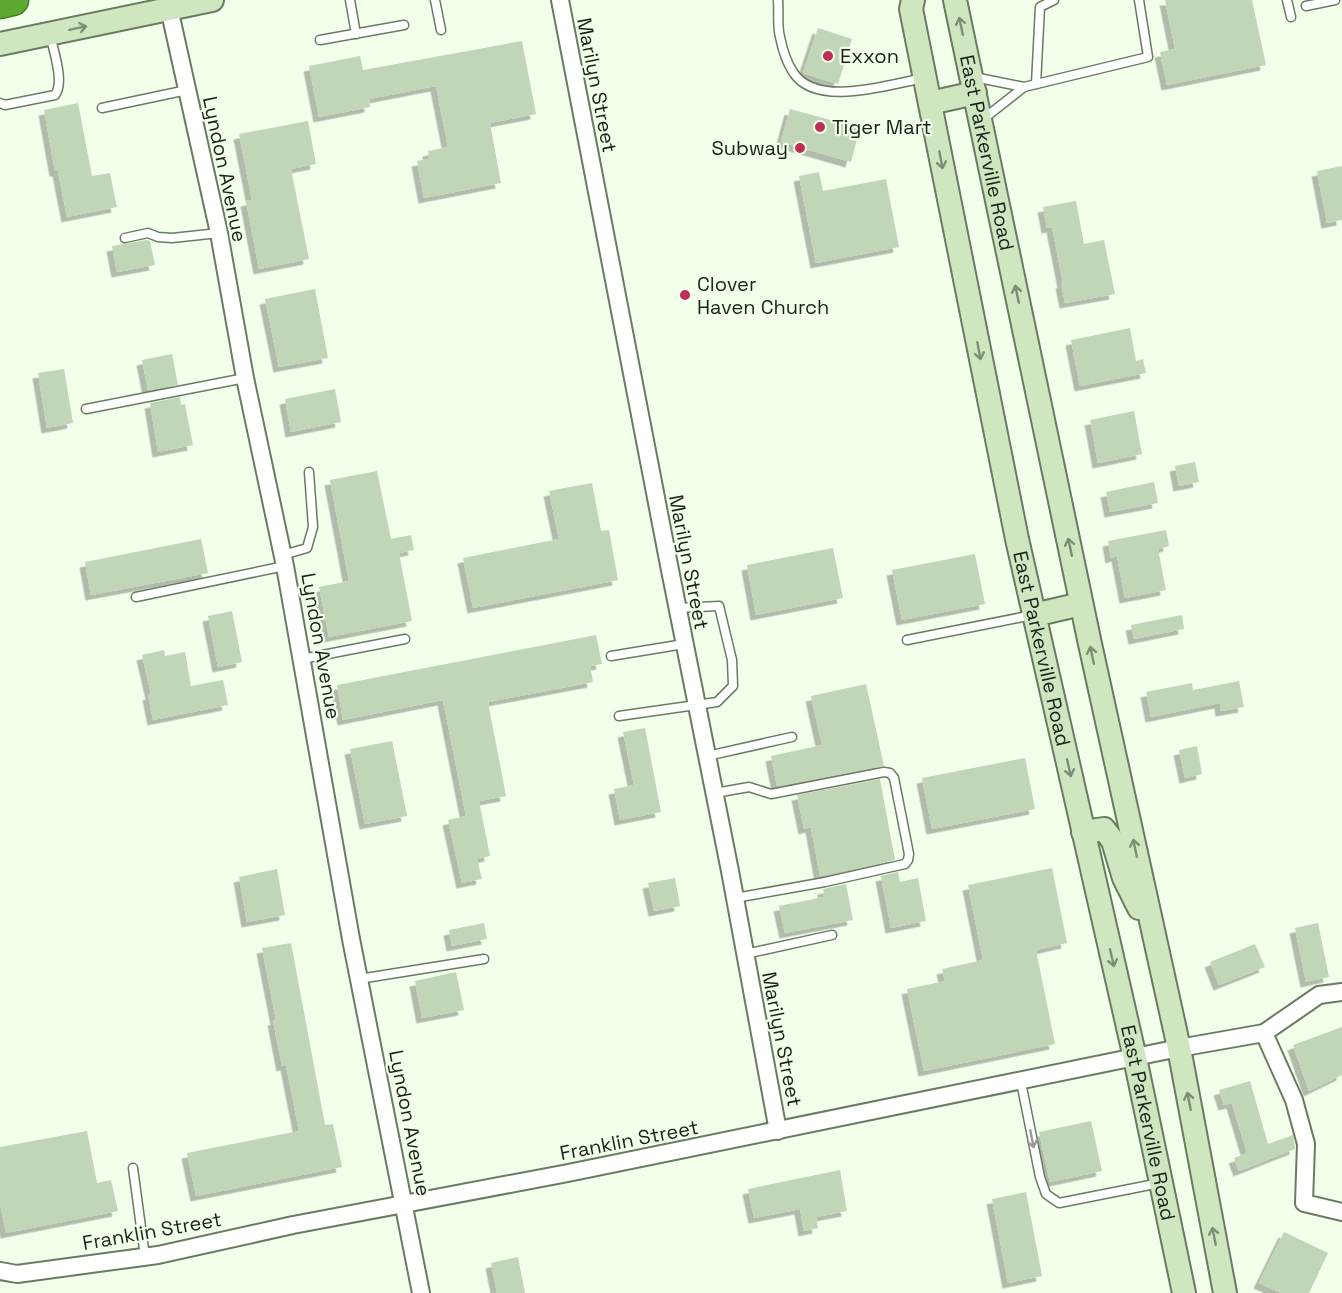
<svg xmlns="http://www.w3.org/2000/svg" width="1342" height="1293" font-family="'Space Grotesk',sans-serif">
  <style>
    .building { fill: #c0d6b7; filter: url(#shadow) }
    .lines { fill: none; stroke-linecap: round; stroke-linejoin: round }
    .service-casing { stroke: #697c60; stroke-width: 11 }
    .minor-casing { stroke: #697c60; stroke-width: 20 }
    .secondary-casing { stroke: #697c60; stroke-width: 26 }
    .motorway-casing { stroke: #477b27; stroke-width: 33 }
    .service { stroke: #fff; stroke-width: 8 }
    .minor { stroke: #fff; stroke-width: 16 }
    .secondary { stroke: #cfe6c1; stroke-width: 22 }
    .motorway { stroke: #5eaa2f; stroke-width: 30 }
    .oneway { stroke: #7e8e75 }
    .oneway2 { stroke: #989c97 }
    .poi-dot { fill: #bf2f55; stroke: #f1ffeb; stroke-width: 2 }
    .labels { text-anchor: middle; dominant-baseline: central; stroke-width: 4.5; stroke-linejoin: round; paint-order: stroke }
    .poi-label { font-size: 20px; fill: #1b2318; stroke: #f1ffeb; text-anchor: start }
    .street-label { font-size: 20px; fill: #1b2318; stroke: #f1ffeb }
  </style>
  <defs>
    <filter id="shadow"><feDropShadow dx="-5.5" dy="5.5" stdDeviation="0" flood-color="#0004"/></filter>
  </defs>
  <rect width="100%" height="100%" fill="#f1ffeb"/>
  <g class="building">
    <polygon points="1165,0 1252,0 1266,65 1167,85 1160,52 1175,49"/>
    <polygon points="818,28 852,39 838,84 803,73"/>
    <polygon points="522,41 536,114 490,123 501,183 424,198 417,161 429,159 428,151 448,147 436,86 369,99 370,107 319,117 309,66 360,56 363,70"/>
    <polygon points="78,103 92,176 110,173 117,207 67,217 58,171 55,171 44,110"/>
    <polygon points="790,109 860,128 851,162 781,142"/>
    <polygon points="308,121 316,164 291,169 309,259 259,269 246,201 252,200 239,134"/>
    <polygon points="1342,166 1342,220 1327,223 1317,171"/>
    <polygon points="819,172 823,191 886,179 899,247 816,263 799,176"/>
    <polygon points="1076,201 1084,244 1104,240 1115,294 1065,303 1061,283 1063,283 1052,227 1047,228 1043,207"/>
    <polygon points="147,240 150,241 155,265 117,272 112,246"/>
    <polygon points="315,289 328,358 279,367 265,299"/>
    <polygon points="1130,328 1136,361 1143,359 1146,373 1080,386 1071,340"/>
    <polygon points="172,354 178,385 148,390 142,360"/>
    <polygon points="64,369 73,423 47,428 38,373"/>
    <polygon points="335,389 341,422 291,432 285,399"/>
    <polygon points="180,397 181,405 185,404 193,445 158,452 150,403"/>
    <polygon points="1134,411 1142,454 1098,463 1090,420"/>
    <polygon points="1195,462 1199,482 1179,486 1175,466"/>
    <polygon points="377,471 391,539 411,535 414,550 399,553 412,621 329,637 319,587 349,581 330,480"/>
    <polygon points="1154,482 1158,503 1110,512 1106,492"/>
    <polygon points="592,483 601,531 609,530 618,580 473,608 463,558 559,539 549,491"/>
    <polygon points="1166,530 1169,546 1158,549 1166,590 1125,598 1117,556 1111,558 1108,541"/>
    <polygon points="201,539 208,573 91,595 85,562"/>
    <polygon points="833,548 843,598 756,615 747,565"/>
    <polygon points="975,554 985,604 902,620 892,570"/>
    <polygon points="232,611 242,662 218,667 208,616"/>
    <polygon points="1182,615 1184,629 1134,639 1131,625"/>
    <polygon points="596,635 602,664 590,666 593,682 488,702 506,796 479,801 490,856 477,859 482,879 462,883 448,820 466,816 443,700 343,720 337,685"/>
    <polygon points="164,650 165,656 185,652 191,686 223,680 228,705 153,720 148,695 151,694 142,655"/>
    <polygon points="1239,681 1244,707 1221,711 1220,703 1151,717 1146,692 1192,683 1193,690"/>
    <polygon points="866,684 884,766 777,786 771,756 822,745 811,696"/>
    <polygon points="645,728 661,812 620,820 614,789 634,785 623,732"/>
    <polygon points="392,741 407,816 365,824 350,749"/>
    <polygon points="1197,746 1202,774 1185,778 1179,750"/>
    <polygon points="1025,758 1035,809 932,829 922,778"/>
    <polygon points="880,779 895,860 820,876 811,827 804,829 797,795"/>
    <polygon points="1052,868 1067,943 1036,950 1055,1044 924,1071 907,989 945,981 942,969 983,960 968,885"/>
    <polygon points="277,869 285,915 247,922 239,877"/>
    <polygon points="898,872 900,882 918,878 926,921 891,928 881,876"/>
    <polygon points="675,878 680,906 654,911 648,883"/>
    <polygon points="846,884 853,920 785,933 779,906 824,897 823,889"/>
    <polygon points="484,923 487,939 452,946 449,930"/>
    <polygon points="1318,923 1329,977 1306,982 1295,928"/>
    <polygon points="291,943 325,1125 333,1124 342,1167 196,1196 187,1153 299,1131 286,1065 282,1066 273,1020 276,1020 262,948"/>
    <polygon points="1255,944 1265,967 1219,985 1210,962"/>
    <polygon points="456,972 464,1010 422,1018 415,981"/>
    <polygon points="1342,1027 1342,1075 1309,1091 1293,1045"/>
    <polygon points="1250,1081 1268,1144 1293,1135 1295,1149 1239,1171 1234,1158 1247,1153 1232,1103 1224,1105 1219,1090"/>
    <polygon points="1091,1121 1102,1171 1050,1182 1039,1132"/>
    <polygon points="87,1131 97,1183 111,1180 118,1211 6,1233 0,1203 0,1147"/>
    <polygon points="840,1170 847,1211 816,1217 818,1228 804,1231 800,1209 754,1218 748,1189"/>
    <polygon points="1026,1192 1042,1276 1008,1283 992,1199"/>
    <polygon points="1284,1232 1328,1253 1309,1293 1281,1293 1259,1283"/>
    <polygon points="518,1257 525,1293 497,1293 491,1263"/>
  </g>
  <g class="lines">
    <g class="service-casing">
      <g id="service">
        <polyline points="350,0 356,34"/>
        <polyline points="435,0 441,30"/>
        <path d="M778,0c1,12 -1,26 2,37 2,10 7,26 13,35 23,37 97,12 131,6"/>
        <polyline points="1287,0 1291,17"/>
        <polyline points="1306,6 1335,0"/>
        <polyline points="320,40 404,25"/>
        <polyline points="974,77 1024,87"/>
        <polyline points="1036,84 1040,7 1054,0"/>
        <path d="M0,103l5,2 50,-10c10,-13 -2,-45 -5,-61"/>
        <polyline points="102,108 187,90"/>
        <polyline points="982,120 1024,87 1148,57 1139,0"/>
        <polyline points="125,238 148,233 158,237 172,238 219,233"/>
        <polyline points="86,409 245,378"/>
        <polyline points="283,555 307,548 313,527 309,472"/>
        <polyline points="136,597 285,566"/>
        <polyline points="907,640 1033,615"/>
        <polyline points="611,656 684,644"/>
        <polyline points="302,659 405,639"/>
        <polyline points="619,716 717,702 733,686 732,660 719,606 677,608"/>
        <polyline points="707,756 792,737"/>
        <polyline points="715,793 749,787 771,794 884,772 890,773 894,778 909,854 908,860 905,864 825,882 735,898"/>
        <polyline points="745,954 832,935"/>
        <polyline points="359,979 484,959"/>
        <polyline points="1021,1082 1040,1177 1046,1194 1059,1203 1160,1183"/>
        <polyline points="133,1168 145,1257"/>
      </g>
    </g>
    <g class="minor-casing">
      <g id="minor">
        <polyline points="560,0 669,565 730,871 778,1131"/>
        <polyline points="169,8 219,233 245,378 285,566 351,939 421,1293"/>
        <polyline points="1342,992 1319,995 1264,1033 1294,1100 1306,1144 1304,1203 1342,1212"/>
        <polyline points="0,1271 17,1274 158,1255 293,1225 568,1173 1179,1048 1264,1033"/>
      </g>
    </g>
    <g class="secondary-casing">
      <g id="secondary">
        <path id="s1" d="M913,0l-2,9 106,530 118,519 49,235"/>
        <path id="s2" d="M955,0l135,644 89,404 46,245"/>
        <polyline points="0,44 212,0"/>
        <polyline points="930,103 975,93"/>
        <polyline points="1034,615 1081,604"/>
        <polyline points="1083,832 1104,829 1113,841 1124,878 1139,908"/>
      </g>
    </g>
    <g class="motorway-casing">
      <polyline id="motorway" points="0,3 13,0"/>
    </g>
    <use href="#service" class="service"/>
    <use href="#minor" class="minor"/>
    <use href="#secondary" class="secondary"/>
    <use href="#motorway" class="motorway"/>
  </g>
  <defs><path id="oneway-shaft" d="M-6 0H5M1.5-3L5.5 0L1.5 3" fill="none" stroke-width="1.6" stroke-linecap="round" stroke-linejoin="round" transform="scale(1.5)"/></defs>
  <g class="oneway">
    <use href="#oneway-shaft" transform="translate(961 26) rotate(-102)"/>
    <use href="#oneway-shaft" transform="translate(78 28) rotate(-12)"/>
    <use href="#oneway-shaft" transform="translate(941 160) rotate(79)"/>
    <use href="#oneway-shaft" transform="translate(1017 294) rotate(-102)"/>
    <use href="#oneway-shaft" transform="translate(979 351) rotate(79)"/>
    <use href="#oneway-shaft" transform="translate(1070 547) rotate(-102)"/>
    <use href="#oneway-shaft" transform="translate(1092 655) rotate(-102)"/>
    <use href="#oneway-shaft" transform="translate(1069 768) rotate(77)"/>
    <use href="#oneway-shaft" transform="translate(1135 848) rotate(-102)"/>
    <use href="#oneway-shaft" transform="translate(1112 958) rotate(77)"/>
    <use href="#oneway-shaft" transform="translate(1189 1101) rotate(-101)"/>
    <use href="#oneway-shaft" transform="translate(1214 1236) rotate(-101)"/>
  </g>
  <use class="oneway2" href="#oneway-shaft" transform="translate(1032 1139) rotate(79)"/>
  <g class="poi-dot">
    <circle cx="828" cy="56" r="6"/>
    <circle cx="820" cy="127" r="6"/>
    <circle cx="800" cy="148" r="6"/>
    <circle cx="685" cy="295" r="6"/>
  </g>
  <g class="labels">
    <g class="poi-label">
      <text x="840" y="56">Exxon</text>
      <text x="832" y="127">Tiger Mart</text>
      <text x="788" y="148" text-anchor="end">Subway</text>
      <text x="697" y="284">Clover<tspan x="697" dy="23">Haven Church</tspan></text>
    </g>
    <g class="street-label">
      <text transform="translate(597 85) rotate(79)">Marilyn Street</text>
      <text stroke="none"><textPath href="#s2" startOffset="156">East Parkerville Road</textPath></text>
      <text transform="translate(225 169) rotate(78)">Lyndon Avenue</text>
      <text transform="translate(689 562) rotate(79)">Marilyn Street</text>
      <text transform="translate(321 646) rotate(80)">Lyndon Avenue</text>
      <text stroke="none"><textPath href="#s1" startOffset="662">East Parkerville Road</textPath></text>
      <text transform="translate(782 1039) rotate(79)">Marilyn Street</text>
      <text stroke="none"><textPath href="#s1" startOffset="1148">East Parkerville Road</textPath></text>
      <text transform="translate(410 1123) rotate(79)">Lyndon Avenue</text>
      <text transform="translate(629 1140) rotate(-11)">Franklin Street</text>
      <text transform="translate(152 1231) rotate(-10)">Franklin Street</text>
    </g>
  </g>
</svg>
